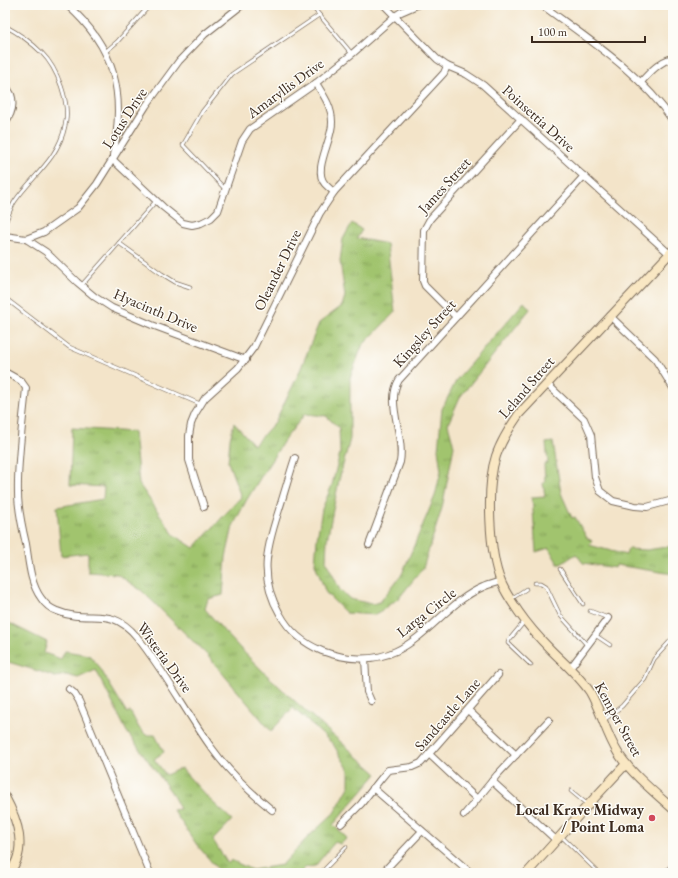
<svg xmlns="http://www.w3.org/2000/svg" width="678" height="878" font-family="'EB Garamond',serif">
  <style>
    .grass { fill: url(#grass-tufts); stroke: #6e7746 }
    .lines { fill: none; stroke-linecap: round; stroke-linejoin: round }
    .lane-casing { stroke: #7b6b5a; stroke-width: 4.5 }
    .street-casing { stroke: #7b6b5a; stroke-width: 8 }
    .secondary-casing { stroke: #7b6b5a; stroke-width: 10 }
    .lane { stroke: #fff; stroke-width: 3 }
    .street { stroke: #fff; stroke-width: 6 }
    .secondary { stroke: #f9e7c3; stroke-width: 8 }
    .poi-dot { fill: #d1495b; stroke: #fdfcf7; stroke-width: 1.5 }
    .labels { text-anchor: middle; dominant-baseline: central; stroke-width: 3; stroke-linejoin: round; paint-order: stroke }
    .street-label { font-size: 15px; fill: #3b2a1e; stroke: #fdfcf7 }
    .poi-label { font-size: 15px; font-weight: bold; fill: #3b2a1e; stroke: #fdfcf7; text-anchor: end }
  </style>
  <defs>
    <pattern id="grass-tufts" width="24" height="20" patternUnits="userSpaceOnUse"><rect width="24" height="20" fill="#a1c46e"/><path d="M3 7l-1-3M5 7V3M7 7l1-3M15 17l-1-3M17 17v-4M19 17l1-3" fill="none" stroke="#849f5a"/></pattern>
  </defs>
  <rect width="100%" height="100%" fill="#fdfcf7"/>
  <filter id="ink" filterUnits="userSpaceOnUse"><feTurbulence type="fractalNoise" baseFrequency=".025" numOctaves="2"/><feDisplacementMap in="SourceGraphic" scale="8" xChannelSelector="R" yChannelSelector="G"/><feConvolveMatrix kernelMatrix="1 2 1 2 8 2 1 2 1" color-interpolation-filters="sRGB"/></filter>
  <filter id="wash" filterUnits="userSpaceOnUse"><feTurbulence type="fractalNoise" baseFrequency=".012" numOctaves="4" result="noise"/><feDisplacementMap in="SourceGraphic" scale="16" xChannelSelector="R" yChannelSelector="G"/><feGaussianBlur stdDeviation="0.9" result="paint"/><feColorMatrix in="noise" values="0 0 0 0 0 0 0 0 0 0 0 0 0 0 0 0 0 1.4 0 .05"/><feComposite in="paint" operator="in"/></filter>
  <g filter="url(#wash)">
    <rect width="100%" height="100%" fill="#f3e4c9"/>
    <g class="grass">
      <path d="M352,223l10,7 -5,8 30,6 8,68 -33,34 -12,32v61l-11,41 -12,60 -1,21 14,29 10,9 22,5 8,-2 22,-28 33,-78 6,-25 -3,-22 4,-40 15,-30 67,-77 6,7 -70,88 -12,27 6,22 -12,62 -19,60 -24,30 -24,17 -29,-2 -20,-20 -11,-29 2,-25 5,-30 10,-24 8,-32 -1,-25 -13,-12 -21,-2 -20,25 -21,33 -18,29 -13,25 -7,31 -3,38 -15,4 -3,10c50,61 113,112 172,165l-44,51 14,13 -6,6 -6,-2 -20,24 -9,1 -6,6h-79l-24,-28 -24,-35 7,-1 -9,-17 -44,-60 -31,-62 -18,8 -12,-3 -11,2 -14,-5 -36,-11v-40l42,21 -3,11 17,6 4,-8 24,4 9,10 29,48 3,-2 9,17 7,7h9l9,17 -10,7 12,16 15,-7 27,30 24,22 -19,20 15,24 3,-4 21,10 30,-5 26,-28 26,-24 15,-26v-17l-16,-26 -40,-36 -22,23 -64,-76 -65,-64 -25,-17 -29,-2v-19l-27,3 -4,-49 46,-8 1,-12 -34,-2 2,-57 62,4 5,52 35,51 20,13 47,-51 -13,-35 2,-23 4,-16 20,22 21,-23 24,-49 20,-50 23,-17 3,-10 -5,-35 3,-22z"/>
      <polygon points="553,442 561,493 572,518 575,517 587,538 592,541 589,545 626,555 628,549 647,550 673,546 673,574 616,565 615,568 583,563 576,554 561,564 558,564 549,548 536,552 532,497 545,496 543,483 545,482 544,464 548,463 546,443"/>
    </g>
  </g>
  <g filter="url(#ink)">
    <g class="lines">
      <g class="lane-casing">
        <g id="lane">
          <polyline points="311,5 352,54"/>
          <path d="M5,26c13,7 26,16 37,27 15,15 29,50 23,73 -2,10 -7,21 -13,30 -11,16 -26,29 -37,45 -4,6 -7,15 -10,22"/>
          <polyline points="105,52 117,42 150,5"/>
          <polyline points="225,189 183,145 202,112 232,74 319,15"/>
          <polyline points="119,243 162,274 175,282 190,287"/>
          <polyline points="81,286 156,201"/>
          <polyline points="5,298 69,347 200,404"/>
          <polyline points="560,569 583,604"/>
          <polyline points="535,583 541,583 546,586 560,615 587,645"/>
          <polyline points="511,599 526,589"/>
          <polyline points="590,611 608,618"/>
          <polyline points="524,622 509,640 508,643 531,665"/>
          <polyline points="595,635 610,645"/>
          <polyline points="604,720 622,706 645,679 654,659 673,638"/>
          <polyline points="571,791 588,805"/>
          <polyline points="562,837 599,873"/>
          <polyline points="666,871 673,864"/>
          <polyline points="321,873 346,847"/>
        </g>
      </g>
      <g class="street-casing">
        <g id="street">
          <path d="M67,5c48,42 59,88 46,150"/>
          <polyline points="384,5 437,59 447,66 466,74 483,85 673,257"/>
          <path d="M542,5c47,35 98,67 131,116"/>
          <path d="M641,82c9,-10 19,-21 32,-24"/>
          <path d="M316,83c8,13 16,24 16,39 1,17 -20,48 -7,62 3,3 6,6 9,8"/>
          <path d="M5,86c11,10 9,26 0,36"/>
          <polyline points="112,159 163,207 183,223 192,225 201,223 211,218 218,211 242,141 250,129 316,83 352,54 395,16 401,12 417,5"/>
          <polyline points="5,236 26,239 46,252 77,282 95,297 112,308 152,325 246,360"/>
          <polyline points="26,239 44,232 78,208 97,184 146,106 179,61 205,34 242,5"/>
          <polyline points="610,316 655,359 673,388"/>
          <polyline points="456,317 425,286 423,281 424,230 430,219 521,119"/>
          <path d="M5,372l16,9 5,7c-3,33 -9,72 -8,105 0,17 4,34 8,51 3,18 4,39 15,54 4,6 10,11 16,13 32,14 52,-8 80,26 28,35 49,75 74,110 17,24 39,45 61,63"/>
          <polyline points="547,384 584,419 591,435 595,477 600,491 613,501 635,506 647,507 673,500"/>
          <path d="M295,458c-6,18 -11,36 -17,55 -12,37 -19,65 2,101 9,17 25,30 42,37 24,9 51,11 74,0 33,-16 54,-50 87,-64 6,-3 12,-4 18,-6"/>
          <polyline points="204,507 189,460 189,436 191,424 195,414 205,398 238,368 254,347 320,213 334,192 444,73 447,66"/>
          <path d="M369,545l31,-83c5,-27 -15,-59 -1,-82l185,-204"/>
          <polyline points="365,659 367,692 371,701"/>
          <polyline points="571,667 608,618"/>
          <polyline points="69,689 74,693 79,701 150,873"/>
          <polyline points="468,710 516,755"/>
          <polyline points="429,754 477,799"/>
          <polyline points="492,781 556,840"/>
          <polyline points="373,788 471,873"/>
          <polyline points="464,815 497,775 549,720"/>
          <polyline points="341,824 361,804 379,781 388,770 412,767 421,763 498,675"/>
          <polyline points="386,869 422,831"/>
        </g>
      </g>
      <g class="secondary-casing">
        <g id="secondary">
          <path d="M673,250l-154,164c-9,13 -18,27 -23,42 -10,30 -7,97 5,126 4,10 11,20 17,29 9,13 21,27 33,39 14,14 28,26 39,42 11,19 16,42 28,61 12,19 37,40 55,56"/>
          <path d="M5,797c13,24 23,53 4,76"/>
          <polyline points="527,873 588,805 626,764"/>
        </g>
      </g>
      <use href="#lane" class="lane"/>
      <use href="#street" class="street"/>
      <use href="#secondary" class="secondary"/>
    </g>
  </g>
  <circle class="poi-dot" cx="652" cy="818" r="4"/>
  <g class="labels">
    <g class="street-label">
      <text transform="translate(285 88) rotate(-36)">Amaryllis Drive</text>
      <text transform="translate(124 118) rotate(-57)">Lotus Drive</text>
      <text transform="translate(539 118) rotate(42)">Poinsettia Drive</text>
      <text transform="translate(444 185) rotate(-48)">James Street</text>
      <text transform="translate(277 270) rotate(-64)">Oleander Drive</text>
      <text transform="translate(156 310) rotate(23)">Hyacinth Drive</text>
      <text transform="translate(424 333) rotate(-48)">Kingsley Street</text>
      <text transform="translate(526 387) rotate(-49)">Leland Street</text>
      <text transform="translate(426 612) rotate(-38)">Larga Circle</text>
      <text transform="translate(165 657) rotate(54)">Wisteria Drive</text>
      <text transform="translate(447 714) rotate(-49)">Sandcastle Lane</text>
      <text transform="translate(619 719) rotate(61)">Kemper Street</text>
    </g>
    <g class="poi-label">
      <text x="644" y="809">Local Krave Midway<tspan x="644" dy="17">/ Point Loma</tspan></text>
    </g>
  </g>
  <rect width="678" height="878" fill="none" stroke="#fdfcf7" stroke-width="20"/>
  <path d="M532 36v6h113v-6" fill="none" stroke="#3b2a1e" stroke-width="2"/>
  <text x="538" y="36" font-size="12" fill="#3b2a1e" stroke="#fdfcf7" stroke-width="3" paint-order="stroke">100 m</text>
</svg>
